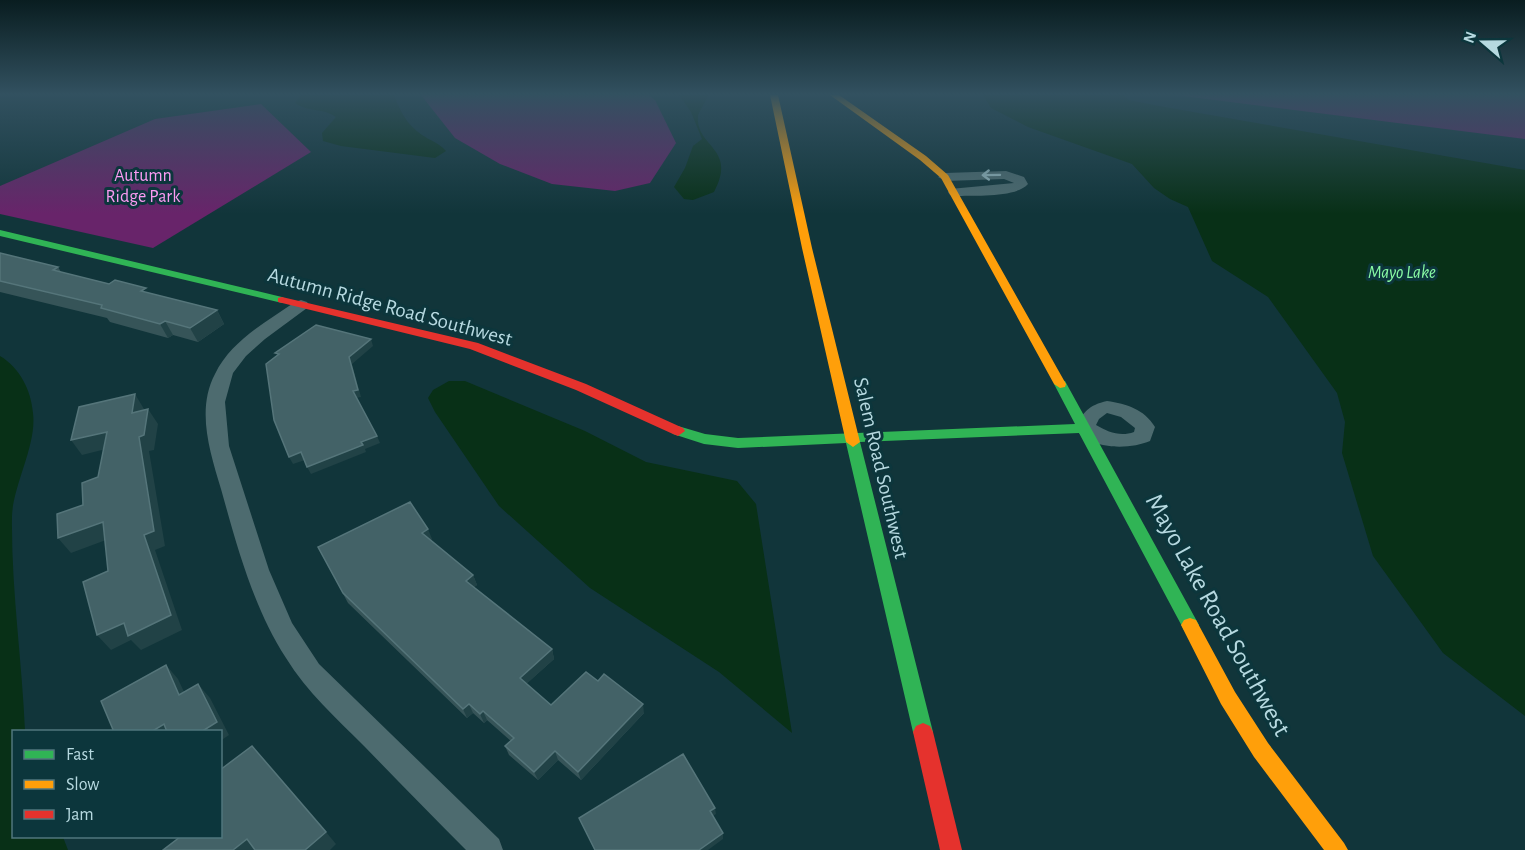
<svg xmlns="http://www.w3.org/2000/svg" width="1525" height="850" font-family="'Alegreya Sans',sans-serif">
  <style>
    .green { fill: #68246a }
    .water { fill: #083017 }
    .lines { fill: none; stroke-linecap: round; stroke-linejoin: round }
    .street { fill: #4d6b6f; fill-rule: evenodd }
    .fast { fill: #30b455; fill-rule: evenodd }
    .slow { fill: #ff9f0a; fill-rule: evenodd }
    .jam { fill: #e5322d; fill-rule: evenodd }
    .wall { fill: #365458 }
    .shaded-wall { fill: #214246 }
    .building { fill: #436267; stroke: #55757a; stroke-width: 1.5 }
    .oneway { stroke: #96b8be }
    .labels { text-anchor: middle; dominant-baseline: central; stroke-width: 6; stroke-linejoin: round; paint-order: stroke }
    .far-park-label { font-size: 18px; fill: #fb9bf3; stroke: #0c363c }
    .far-water-label { font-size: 18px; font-style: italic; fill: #89faa4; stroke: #0c363c }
    .street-label { font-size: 21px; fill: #b6d9e0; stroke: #0c363c }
    .near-street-label { font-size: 26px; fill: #b6d9e0; stroke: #0c363c }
  </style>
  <rect width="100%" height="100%" fill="#11353a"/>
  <g class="green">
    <polygon points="421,95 649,95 655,100 676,143 650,183 615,191 552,184 500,164 455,138"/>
    <polygon points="1175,95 1525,95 1525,139"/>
    <polygon points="261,104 311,152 153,248 0,214 0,186 155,119"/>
  </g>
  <g class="water">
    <path d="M301,95h93c6,16 13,30 28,40 9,6 17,8 24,16l-11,7 -94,-12 -18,-5 -1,-8 14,-16c-12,-9 -29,-5 -41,-14z"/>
    <path d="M679,95h29c-1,4 -10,19 -10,21 -3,31 40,32 16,76l-21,8 -9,-1 -10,-12 11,-19 8,-22 9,-7 -11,-27z"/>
    <polygon points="983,95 1123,95 1129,100 1159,106 1525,170 1525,716 1443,653 1373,556 1342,453 1345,422 1337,393 1268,297 1212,261 1188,207 1170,199 1154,188 1132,164 1028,127 991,108"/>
    <path d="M0,356c20,12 31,34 33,57 4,32 -20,72 -21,103 -1,72 10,144 13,215l-11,1v104l49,1 5,13h-68z"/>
    <polygon points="449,381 465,381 585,431 646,462 737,481 756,504 792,733 719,672 590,588 499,506 435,412 428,398 433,390"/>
  </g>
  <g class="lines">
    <g class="street">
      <path d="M1006,171l18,6 4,7c-12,14 -54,11 -73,12l-5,-1 -2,-3 2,-3 64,-6 -10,-4 -59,2 -7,-4 7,-4z"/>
      <path d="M301,300l6,2 2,3 -2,3 -42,31 -19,17 -13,17 -8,29 4,44 40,124 23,53 27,41 180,175 4,11h-37c-34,-34 -68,-69 -102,-104 -28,-28 -57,-54 -78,-88 -33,-51 -49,-112 -65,-169 -11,-37 -25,-79 -6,-115 16,-33 51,-52 80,-72z"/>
      <path d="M1107,401c20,3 37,8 48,26l-5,14c-21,9 -61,9 -75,-13 8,-16 14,-23 32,-27zM1107,413l14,4 14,11 -1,4c-14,5 -26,0 -38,-7l3,-6z"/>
    </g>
    <g class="fast">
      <polygon points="0,230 282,297 288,300 282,303 0,236"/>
      <polygon points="1060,380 1065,381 1199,625 1196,630 1190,632 1184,630 1079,433 860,442 933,732 930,738 923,741 916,738 913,732 846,443 738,448 704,444 673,434 671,431 678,426 705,434 738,438 1075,424 1054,384"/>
    </g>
    <g class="slow">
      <polygon points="770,95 778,95 812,248 860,442 853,447 846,442 802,248"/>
      <polygon points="830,95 839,95 926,156 948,175 1066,384 1065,387 1060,388 1054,384 941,178 920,160"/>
      <polygon points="1190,618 1196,620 1235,692 1268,743 1344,843 1348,850 1324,850 1254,757 1221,704 1181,625 1184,620"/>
    </g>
    <g class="jam">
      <polygon points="282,297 478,343 586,384 683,428 685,431 678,436 673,434 576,390 470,349 278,302 278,298"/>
      <polygon points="923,723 930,726 933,732 962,850 940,850 913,732 916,726"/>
    </g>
  </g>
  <g class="wall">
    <polygon points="0,253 58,267 61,272 148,293 217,310 224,324 198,342 173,335 168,338 110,322 107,318 0,292"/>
    <polygon points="432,539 430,540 473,575 477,585 474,587 552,649 554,659 526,684 551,705 598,681 644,713 581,780 558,760 538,780 509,755 505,746 511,741 487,720 484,723 473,713 467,718 348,603 318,547"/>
  </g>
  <g class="shaded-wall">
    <polygon points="217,310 224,324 198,342 190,328"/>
    <polygon points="165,321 173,335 168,338 160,324"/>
    <polygon points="371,339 373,346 352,364 361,397 356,398 353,391 349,357"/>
    <polygon points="135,394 144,409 141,428 132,413"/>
    <polygon points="148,409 158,424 154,450 149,451 165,546 155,550 182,630 141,650 131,640 111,650 97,635 144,535 139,437"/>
    <polygon points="107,432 118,446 82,455 71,440"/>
    <polygon points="377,436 380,443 365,449 366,452 311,474 307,467"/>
    <polygon points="301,452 305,460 293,464 289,457"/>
    <polygon points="103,522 114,537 71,553 58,538"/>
    <polygon points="428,529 432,539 426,542 422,533"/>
    <polygon points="473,575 477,585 470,590 466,581"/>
    <polygon points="552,649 554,659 523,687 520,678"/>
    <polygon points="166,665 178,679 192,709 179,695"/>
    <polygon points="198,684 210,698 229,735 220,741 220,732 201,732"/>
    <polygon points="469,704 473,713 467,718 463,709"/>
    <polygon points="643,704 644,713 581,780 578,772"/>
    <polygon points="483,711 487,720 484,723 480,714"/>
    <polygon points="164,724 171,732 151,732"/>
    <polygon points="555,751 558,760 538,780 534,772"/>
    <polygon points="715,808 716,814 710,818 710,811"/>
    <polygon points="326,832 336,844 330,850 305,850"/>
    <polygon points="723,833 723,839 708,850 699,850"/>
    <polygon points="247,839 258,850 233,850"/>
  </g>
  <g class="building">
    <polygon points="0,253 58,267 53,270 109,284 115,280 146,288 141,291 217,310 190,328 165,321 160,324 101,308 102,305 0,281"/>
    <polygon points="316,325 371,339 349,357 358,390 353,391 377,436 361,442 363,445 307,467 301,452 289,457 274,420 266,364 279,354 275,353"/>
    <polygon points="135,394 132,413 148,409 144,435 139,437 154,531 144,535 171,615 128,636 124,623 97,635 83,582 108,571 103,522 58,538 57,514 83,505 82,483 98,477 107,432 71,440 79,407"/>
    <polygon points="410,502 428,529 422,533 473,575 466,581 552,649 520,678 551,705 586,672 598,681 604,674 643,704 578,772 555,751 534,772 505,746 514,738 483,711 480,714 469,704 463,709 343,593 318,547"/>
    <polygon points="166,665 179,695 198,684 217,722 201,732 167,732 164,724 151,732 114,732 101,701"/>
    <polygon points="252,746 326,832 305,850 255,850 247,839 233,850 163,850 180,837 220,837 220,770"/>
    <polygon points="683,754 715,808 710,811 723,833 699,850 595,850 579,818"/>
  </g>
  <defs><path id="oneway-shaft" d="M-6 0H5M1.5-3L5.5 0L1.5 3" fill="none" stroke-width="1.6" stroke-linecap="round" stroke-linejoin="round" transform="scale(1.5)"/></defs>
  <use class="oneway" href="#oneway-shaft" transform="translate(991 175) rotate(179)"/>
  <linearGradient id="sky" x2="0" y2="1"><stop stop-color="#091d20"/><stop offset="0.44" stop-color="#325160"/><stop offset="1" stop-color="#325160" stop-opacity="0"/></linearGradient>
  <rect width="1525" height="214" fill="url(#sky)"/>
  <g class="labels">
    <g class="far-park-label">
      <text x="143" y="176">Autumn<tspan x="143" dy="21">Ridge Park</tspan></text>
    </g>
    <g class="far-water-label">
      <text x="1402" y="273">Mayo Lake</text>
    </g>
    <g class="street-label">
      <text transform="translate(390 307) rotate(15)">Autumn Ridge Road Southwest</text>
      <text transform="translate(881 468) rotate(77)">Salem Road Southwest</text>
    </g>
    <g class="near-street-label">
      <text transform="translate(1218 615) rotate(61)">Mayo Lake Road Southwest</text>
    </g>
  </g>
  <rect x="12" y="730" width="210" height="108" fill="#0c363c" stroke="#50777e" stroke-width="1.5"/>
  <rect x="24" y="750" width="30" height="9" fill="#30b455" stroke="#50777e" stroke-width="1.5"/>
  <text x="66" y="760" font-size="18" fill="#b6d9e0">Fast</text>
  <rect x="24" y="780" width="30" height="9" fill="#ff9f0a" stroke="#50777e" stroke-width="1.5"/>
  <text x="66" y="790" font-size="18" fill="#b6d9e0">Slow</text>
  <rect x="24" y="810" width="30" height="9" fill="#e5322d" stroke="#50777e" stroke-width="1.5"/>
  <text x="66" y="820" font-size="18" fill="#b6d9e0">Jam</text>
  <g transform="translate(1483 42) rotate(290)" stroke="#0c363c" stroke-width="4.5" paint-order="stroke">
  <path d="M0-4.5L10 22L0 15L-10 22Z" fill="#b6d9e0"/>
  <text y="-9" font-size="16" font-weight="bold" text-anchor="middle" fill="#b6d9e0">N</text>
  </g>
</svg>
